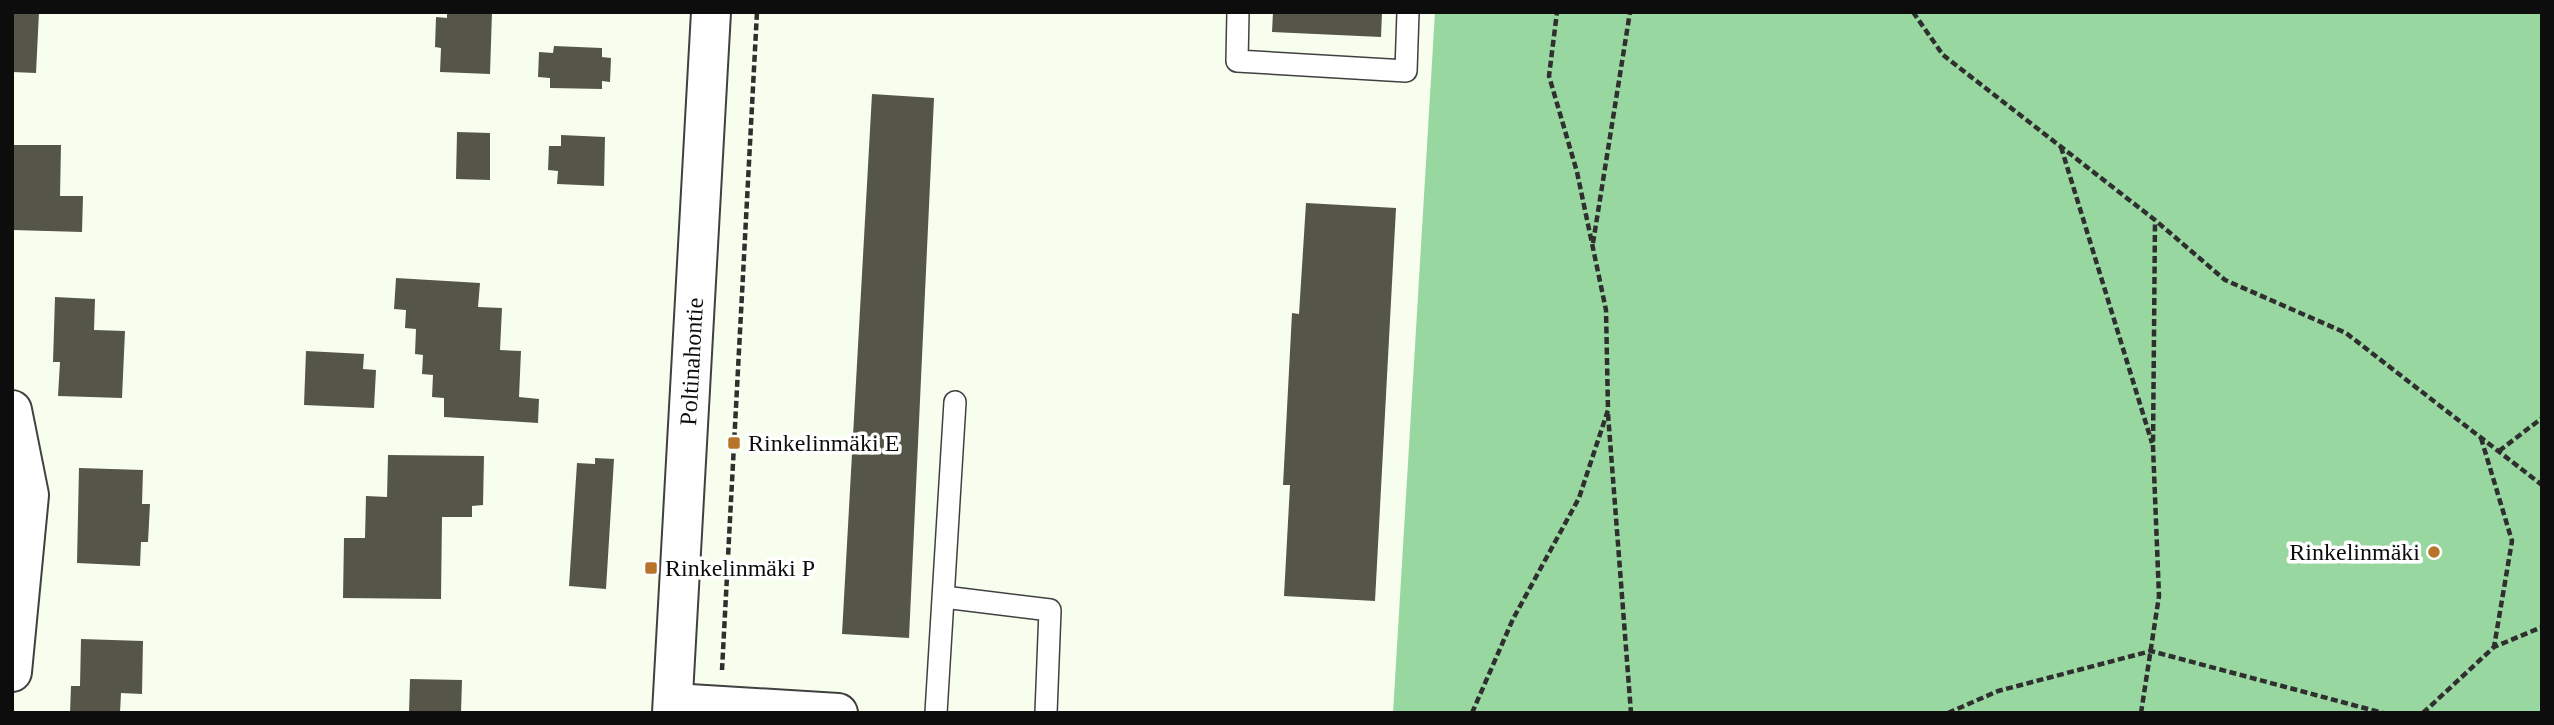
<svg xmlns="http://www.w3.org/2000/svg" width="2554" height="725" font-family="Georgia,serif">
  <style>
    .forest { fill: #99d7a1 }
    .building { fill: #55554a }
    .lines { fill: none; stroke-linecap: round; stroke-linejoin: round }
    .service-casing { stroke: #404040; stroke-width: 24 }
    .minor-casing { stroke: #404040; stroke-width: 42 }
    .tertiary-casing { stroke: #404040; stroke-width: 42 }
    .path { stroke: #2f2f2f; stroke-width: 4.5; stroke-dasharray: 7 3.5; stroke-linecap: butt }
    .service { stroke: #fff; stroke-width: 21 }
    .minor { stroke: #fff; stroke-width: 38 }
    .tertiary { stroke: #fff; stroke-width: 38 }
    .poi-dot { fill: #b8752a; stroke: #fff; stroke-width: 2.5 }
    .labels { text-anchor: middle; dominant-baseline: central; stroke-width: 7; stroke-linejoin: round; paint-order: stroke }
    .street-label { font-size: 24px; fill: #0d0d0d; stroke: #fff }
    .poi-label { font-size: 24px; fill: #0d0d0d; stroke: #fff; text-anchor: start }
  </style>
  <rect width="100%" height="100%" fill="#f8feee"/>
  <polygon class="forest" points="1435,12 2542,12 2542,713 1393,713"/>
  <g class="building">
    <polygon points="12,12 39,12 36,73 12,72"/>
    <polygon points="447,12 492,12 490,74 440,72 441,48 435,47 436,17 447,18"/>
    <polygon points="1273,12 1382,12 1381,37 1272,32"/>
    <polygon points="554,46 602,48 602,57 611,58 610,82 602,81 602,89 550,88 550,78 538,77 539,52 553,53"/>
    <polygon points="872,94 934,98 909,638 842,634"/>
    <polygon points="457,132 490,133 490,180 456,179"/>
    <polygon points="561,135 605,137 604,186 557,184 558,171 548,170 549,146 561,146"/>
    <polygon points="12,145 61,145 60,196 83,196 82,232 12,230"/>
    <polygon points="1306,203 1396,208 1375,601 1284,596 1290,485 1283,485 1292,313 1299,314"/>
    <polygon points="396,278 480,283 478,307 502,308 500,350 521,351 519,397 539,399 538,423 444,417 444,398 432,397 433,375 422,374 423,355 415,354 416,329 405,328 406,310 394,309"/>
    <polygon points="55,297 95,299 94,330 125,331 122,398 58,396 60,362 53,362"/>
    <polygon points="306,351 364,354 363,369 376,370 374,408 304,405"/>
    <polygon points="388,455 484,456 483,505 472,506 472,517 442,517 441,599 343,598 344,538 365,538 366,496 387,497"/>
    <polygon points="595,458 614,459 606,589 569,586 577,463 595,464"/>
    <polygon points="79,468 143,470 142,504 150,504 148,542 141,542 140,566 77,563"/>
    <polygon points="81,639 143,641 142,694 121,693 120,713 70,713 71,686 80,686"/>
    <polygon points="410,679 462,680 461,713 409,713"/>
  </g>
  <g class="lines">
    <g class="service-casing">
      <g id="service">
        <polyline points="1238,12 1237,61 1406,71 1408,12"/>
        <polyline points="944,597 1050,610 1046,713"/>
        <polyline points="936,713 955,402"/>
      </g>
    </g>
    <g class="minor-casing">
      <g id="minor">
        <polyline points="12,410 29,495 12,672"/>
        <polyline points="673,703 838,713"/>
      </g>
    </g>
    <g class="tertiary-casing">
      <g id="tertiary">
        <path id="s1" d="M672,713l39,-701"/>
      </g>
    </g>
    <g class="path">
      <polyline points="1913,12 1943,55 2155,220 2225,280 2346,333 2542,485"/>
      <polyline points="2061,147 2152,443"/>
      <polyline points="1593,243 1630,12"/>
      <polyline points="1608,414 1631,713"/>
      <polyline points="2481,438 2512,541 2494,647"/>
      <polyline points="2499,451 2542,418"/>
      <polyline points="722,670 757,12"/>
      <polyline points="1472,713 1513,619 1579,498 1608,410 1606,310 1577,172 1549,76 1557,12"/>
      <polyline points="1948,713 1998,691 2151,651 2383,713"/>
      <polyline points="2141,713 2159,596 2153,447 2155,221"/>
      <polyline points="2423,713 2494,647 2542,627"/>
    </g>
    <use href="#service" class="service"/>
    <use href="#minor" class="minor"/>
    <use href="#tertiary" class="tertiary"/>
  </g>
  <g class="poi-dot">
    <rect x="727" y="436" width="14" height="14" rx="3.5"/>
    <circle cx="2434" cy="552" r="7"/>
    <rect x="644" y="561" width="14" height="14" rx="3.5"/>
  </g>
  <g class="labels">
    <g class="street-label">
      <text stroke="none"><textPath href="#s1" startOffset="352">Poltinahontie</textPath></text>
    </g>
    <g class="poi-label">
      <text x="748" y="443">Rinkelinmäki E</text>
      <text x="2420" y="552" text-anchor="end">Rinkelinmäki</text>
      <text x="665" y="568">Rinkelinmäki P</text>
    </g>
  </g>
  <rect width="2554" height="725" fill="none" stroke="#0d0d0d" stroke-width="28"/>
</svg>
